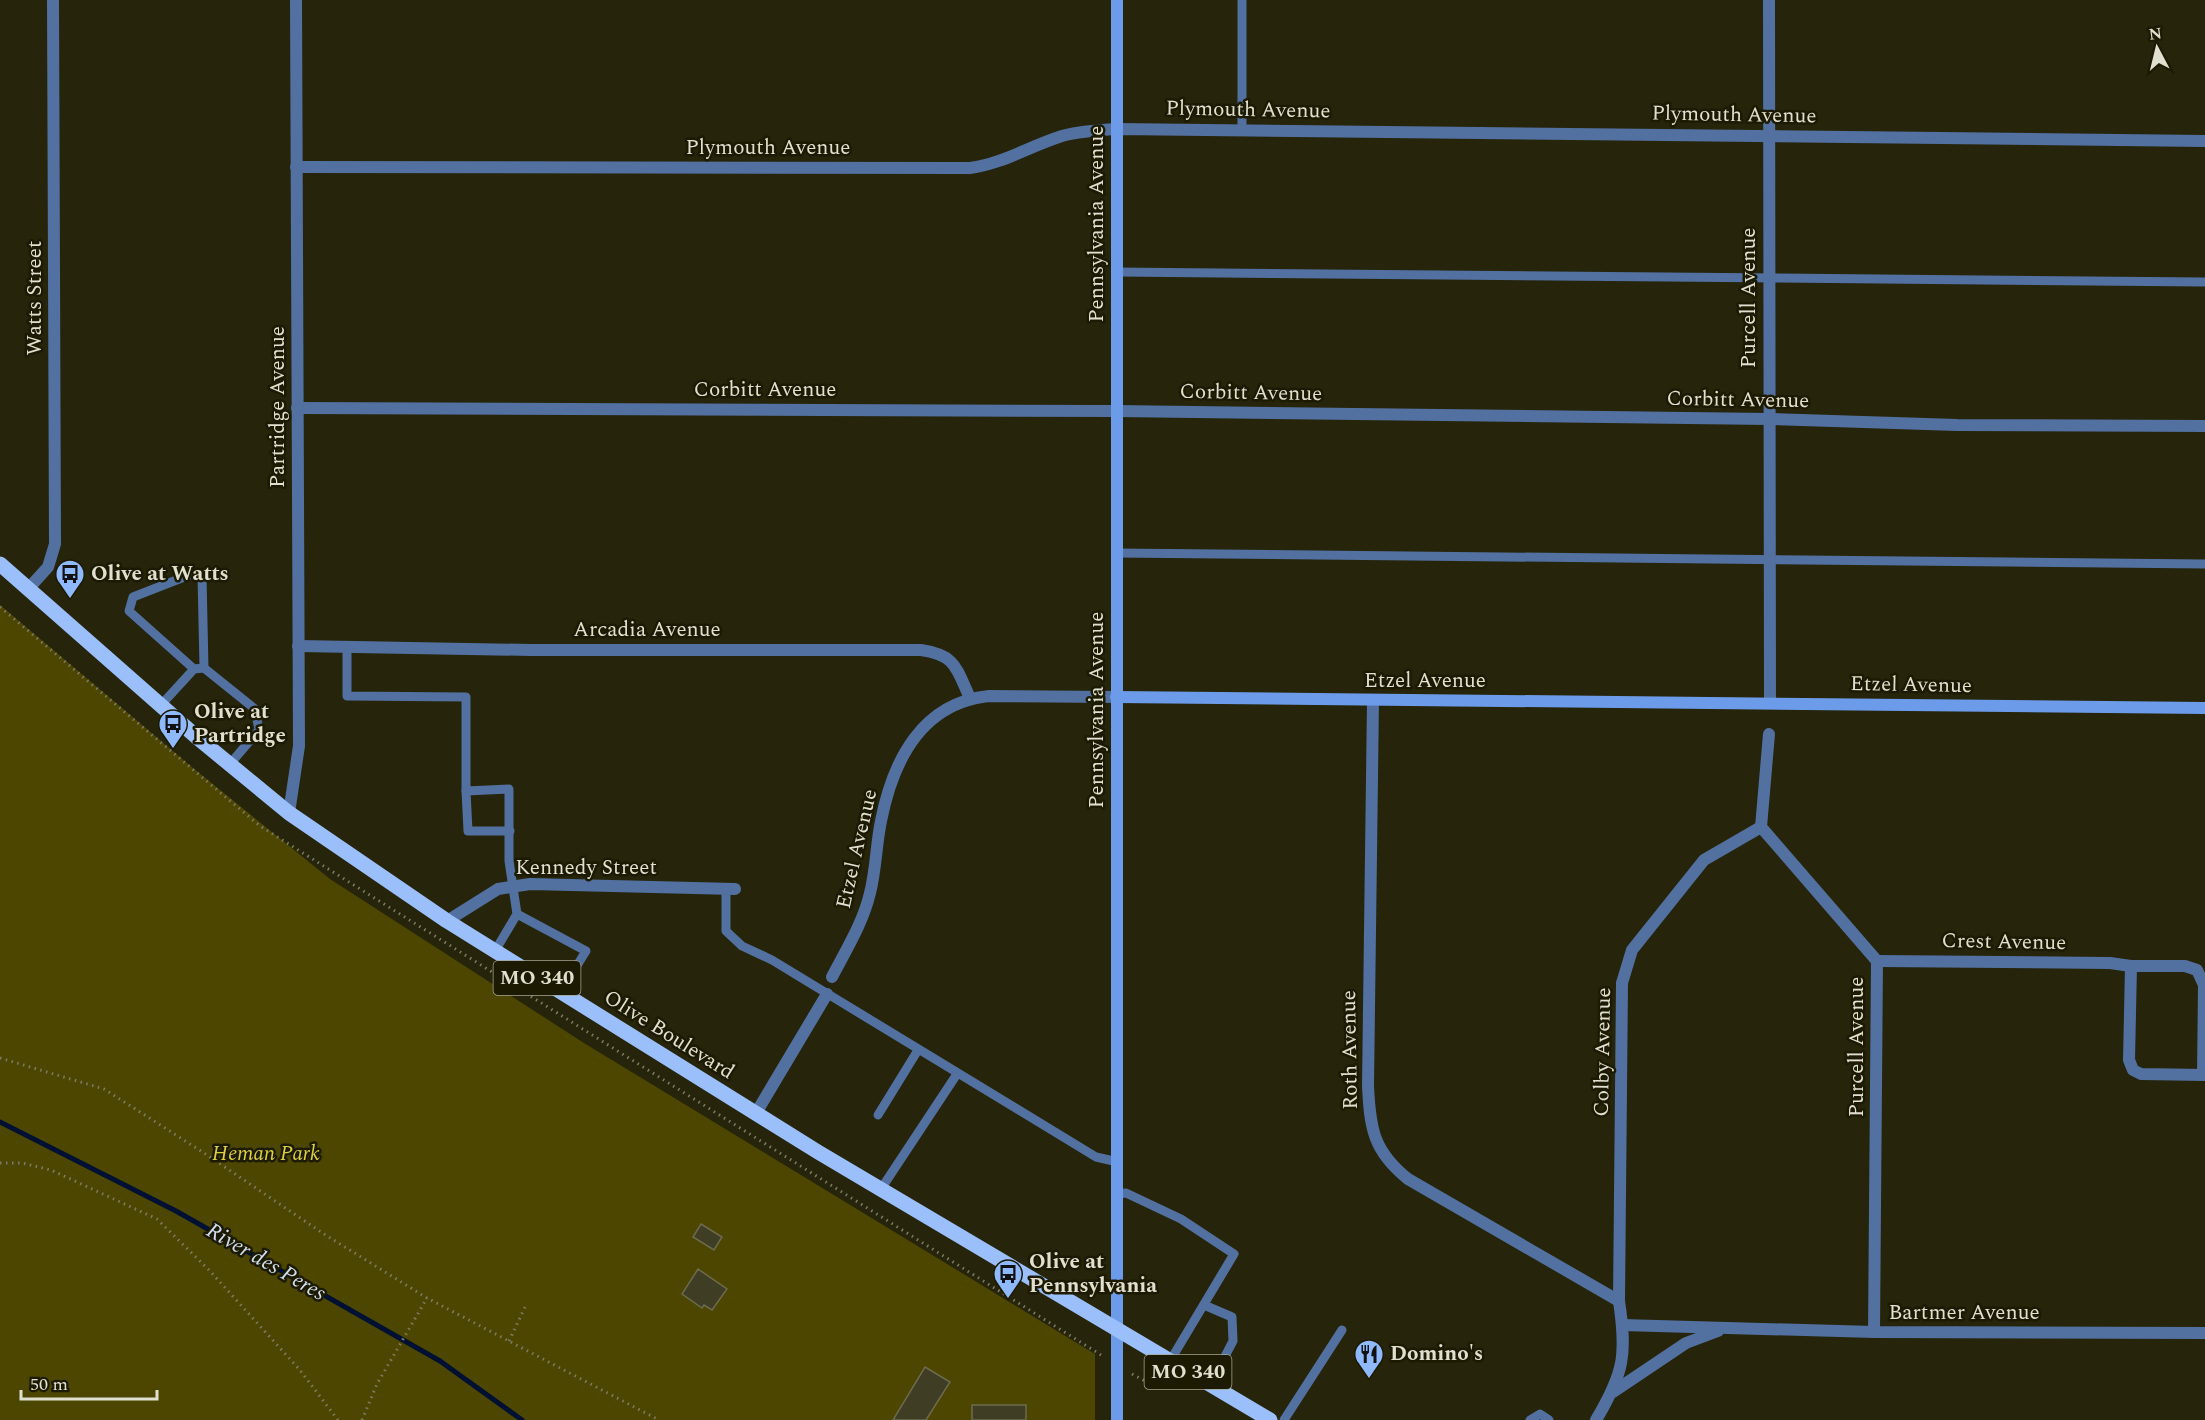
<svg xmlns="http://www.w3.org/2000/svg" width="2205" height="1420" font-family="Spectral,serif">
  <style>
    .green { fill: #4d4600 }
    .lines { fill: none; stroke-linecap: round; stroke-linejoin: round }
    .stream { stroke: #001033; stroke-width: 5 }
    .building { fill: #3f3d23; stroke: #6d6b4f; stroke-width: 1.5 }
    .path { stroke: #7d7b67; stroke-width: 3; stroke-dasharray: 1.5 4.5; stroke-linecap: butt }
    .lane { stroke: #5270a0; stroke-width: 9 }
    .street { stroke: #5270a0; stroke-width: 12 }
    .secondary { stroke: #6c9ce9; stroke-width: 12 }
    .primary { stroke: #9abffa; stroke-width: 15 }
    .labels { text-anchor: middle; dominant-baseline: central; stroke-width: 5; stroke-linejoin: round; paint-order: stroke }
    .shield { fill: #1d1a02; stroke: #a6a492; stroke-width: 1.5 }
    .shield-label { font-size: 20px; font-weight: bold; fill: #e0dfd0 }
    .street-label { font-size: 21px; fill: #e0dfd0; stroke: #1d1a02 }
    .poi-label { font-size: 21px; font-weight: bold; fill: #e0dfd0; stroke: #1d1a02; text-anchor: start }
    .park-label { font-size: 21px; font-style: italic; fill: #dccf44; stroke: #1d1a02 }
    .water-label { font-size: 22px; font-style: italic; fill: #d0ddf1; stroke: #1d1a02 }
  </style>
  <rect width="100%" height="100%" fill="#26240a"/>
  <polygon class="green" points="0,605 193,768 330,879 584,1043 1095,1354 1095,1420 0,1420"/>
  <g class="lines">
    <polyline class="stream" points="0,1122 176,1211 440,1361 522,1420"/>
  </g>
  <g class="building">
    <polygon points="701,1224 722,1237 714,1250 693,1237"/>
    <polygon points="698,1269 727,1289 712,1310 704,1305 702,1308 682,1294"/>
    <polygon points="925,1367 950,1382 926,1420 893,1420"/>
    <rect x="972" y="1405" width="54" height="15"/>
  </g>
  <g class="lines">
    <g class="path">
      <polyline points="0,607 260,826 1101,1355"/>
      <polyline points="0,1058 104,1089 201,1151 324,1234 427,1298 659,1420"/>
      <polyline points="0,1163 22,1163 51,1170 157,1219 209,1270 299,1369 338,1420"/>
      <polyline points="509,1341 526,1305"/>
      <polyline points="1132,1374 1147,1382"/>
      <polyline points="362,1420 377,1384 427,1298"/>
    </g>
    <g class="lane">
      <polyline points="1242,0 1242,130"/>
      <polyline points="1117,272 2205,282"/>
      <polyline points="1116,553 2205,564"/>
      <polyline points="347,647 347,696 466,697 466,791 509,789 509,861 517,914 495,951"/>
      <polyline points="194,669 129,611 133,597 192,574 202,576 204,668"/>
      <polyline points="161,705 194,669 204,668 255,709 259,730 230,764"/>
      <polyline points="466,791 468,831 510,831"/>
      <polyline points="726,889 726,931 742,946 772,960 1096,1157 1118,1162"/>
      <polyline points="517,914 586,951 560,993"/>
      <polyline points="878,1115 918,1050"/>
      <polyline points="881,1189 957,1074"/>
      <polyline points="1118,1194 1126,1193 1181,1219 1234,1254 1170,1361"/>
      <polyline points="1204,1305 1232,1317 1233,1341 1210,1385"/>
      <polyline points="1284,1420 1342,1330"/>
      <polyline points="1530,1420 1540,1414 1549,1420"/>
    </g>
    <g class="street">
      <polyline points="1769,0 1770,703"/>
      <path d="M296,167l674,1c32,-4 60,-22 92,-32 18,-5 36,-6 55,-7l1088,12"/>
      <polyline points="297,408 1116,411 1769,419 1957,425 2205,426"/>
      <polyline points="29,588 48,567 55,544 53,0"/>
      <path d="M298,646l233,4h390c35,5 35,18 49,48"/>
      <path d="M1373,700l-5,386c2,42 5,65 40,93l211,122"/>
      <polyline points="1769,734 1761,827 1877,961 1874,1332"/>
      <polyline points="289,813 299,746 296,0"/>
      <polyline points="447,921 498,889 530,884 735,889"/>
      <polyline points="1877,961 2110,963 2131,966 2129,1060 2133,1070 2141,1074 2205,1075"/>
      <polyline points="2131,966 2185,966 2197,970 2204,985 2203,1075"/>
      <path d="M832,977c14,-27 31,-54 38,-84 6,-23 6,-48 11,-72 12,-61 41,-118 108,-125l127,1"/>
      <polyline points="756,1113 827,994"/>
      <polyline points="1622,1325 1874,1332 2205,1333"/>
      <polyline points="1613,1392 1686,1343 1718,1331"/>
      <path d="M1596,1420c28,-47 31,-65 23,-119l3,-318 10,-33 72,-90 57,-33"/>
    </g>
    <g class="secondary">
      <polyline points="1116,697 2205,708"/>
      <polyline points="1117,1420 1117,0"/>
    </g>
    <polyline class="primary" points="0,564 199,739 289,813 447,921 818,1152 1270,1420"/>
  </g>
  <defs>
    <g id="bus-pin" transform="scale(1.5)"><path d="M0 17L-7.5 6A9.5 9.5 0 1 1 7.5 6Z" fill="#8eb9fd" stroke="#1d1a02"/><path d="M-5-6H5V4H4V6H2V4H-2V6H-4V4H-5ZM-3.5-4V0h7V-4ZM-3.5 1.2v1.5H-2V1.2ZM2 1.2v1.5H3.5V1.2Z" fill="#111"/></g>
    <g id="restaurant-pin" transform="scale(1.5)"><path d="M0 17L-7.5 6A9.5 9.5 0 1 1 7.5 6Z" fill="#8eb9fd" stroke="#1d1a02"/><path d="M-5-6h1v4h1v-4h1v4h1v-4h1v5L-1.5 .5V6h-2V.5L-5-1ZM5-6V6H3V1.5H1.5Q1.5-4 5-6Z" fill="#111"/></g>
  </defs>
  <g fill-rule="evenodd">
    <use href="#bus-pin" x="70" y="574"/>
    <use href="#bus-pin" x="173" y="724"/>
    <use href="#bus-pin" x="1008" y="1274"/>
    <use href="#restaurant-pin" x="1369" y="1354"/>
  </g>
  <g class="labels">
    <g class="shield">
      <rect x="493.5" y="961" width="87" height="34" rx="4.5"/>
      <rect x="1144.5" y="1355" width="87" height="34" rx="4.5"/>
    </g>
    <g class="shield-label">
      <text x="537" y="978">MO 340</text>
      <text x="1188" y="1372">MO 340</text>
    </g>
    <g class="street-label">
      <text transform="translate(1248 110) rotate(1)">Plymouth Avenue</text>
      <text transform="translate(1734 115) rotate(1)">Plymouth Avenue</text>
      <text x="768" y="148">Plymouth Avenue</text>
      <text transform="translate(1097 224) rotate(-90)">Pennsylvania Avenue</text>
      <text transform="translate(35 298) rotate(-90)">Watts Street</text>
      <text transform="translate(1749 298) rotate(-90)">Purcell Avenue</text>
      <text x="765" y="390">Corbitt Avenue</text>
      <text transform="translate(1251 393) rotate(1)">Corbitt Avenue</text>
      <text transform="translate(1738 400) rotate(1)">Corbitt Avenue</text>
      <text transform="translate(278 407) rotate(-90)">Partridge Avenue</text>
      <text x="647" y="630">Arcadia Avenue</text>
      <text x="1425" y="681">Etzel Avenue</text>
      <text transform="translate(1911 685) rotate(1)">Etzel Avenue</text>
      <text transform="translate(1097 710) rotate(-90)">Pennsylvania Avenue</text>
      <text transform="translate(857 849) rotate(-77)">Etzel Avenue</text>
      <text x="586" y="868">Kennedy Street</text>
      <text transform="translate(2004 942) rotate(1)">Crest Avenue</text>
      <text transform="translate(669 1035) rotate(32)">Olive Boulevard</text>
      <text transform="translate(1857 1047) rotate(-90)">Purcell Avenue</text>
      <text transform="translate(1350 1050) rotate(-91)">Roth Avenue</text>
      <text transform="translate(1603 1052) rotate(-89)">Colby Avenue</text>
      <text x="1964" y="1313">Bartmer Avenue</text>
    </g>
    <g class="poi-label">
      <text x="91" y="574">Olive at Watts</text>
      <text x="194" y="712">Olive at<tspan x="194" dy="24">Partridge</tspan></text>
      <text x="1029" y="1262">Olive at<tspan x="1029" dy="24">Pennsylvania</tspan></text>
      <text x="1390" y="1354">Domino's</text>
    </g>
    <g class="park-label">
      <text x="266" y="1154">Heman Park</text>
    </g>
    <g class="water-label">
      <text transform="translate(266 1262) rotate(30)">River des Peres</text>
    </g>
  </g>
  <g transform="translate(2157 48) rotate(353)" stroke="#1d1a02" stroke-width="4.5" paint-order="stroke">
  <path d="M0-4.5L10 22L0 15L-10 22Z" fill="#e0dfd0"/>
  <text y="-9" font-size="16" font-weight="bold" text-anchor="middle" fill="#e0dfd0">N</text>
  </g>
  <path d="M21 1390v9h136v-9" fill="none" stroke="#e0dfd0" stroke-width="3"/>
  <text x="30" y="1390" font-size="18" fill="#e0dfd0" stroke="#1d1a02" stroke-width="4.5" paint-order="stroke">50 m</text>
</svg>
